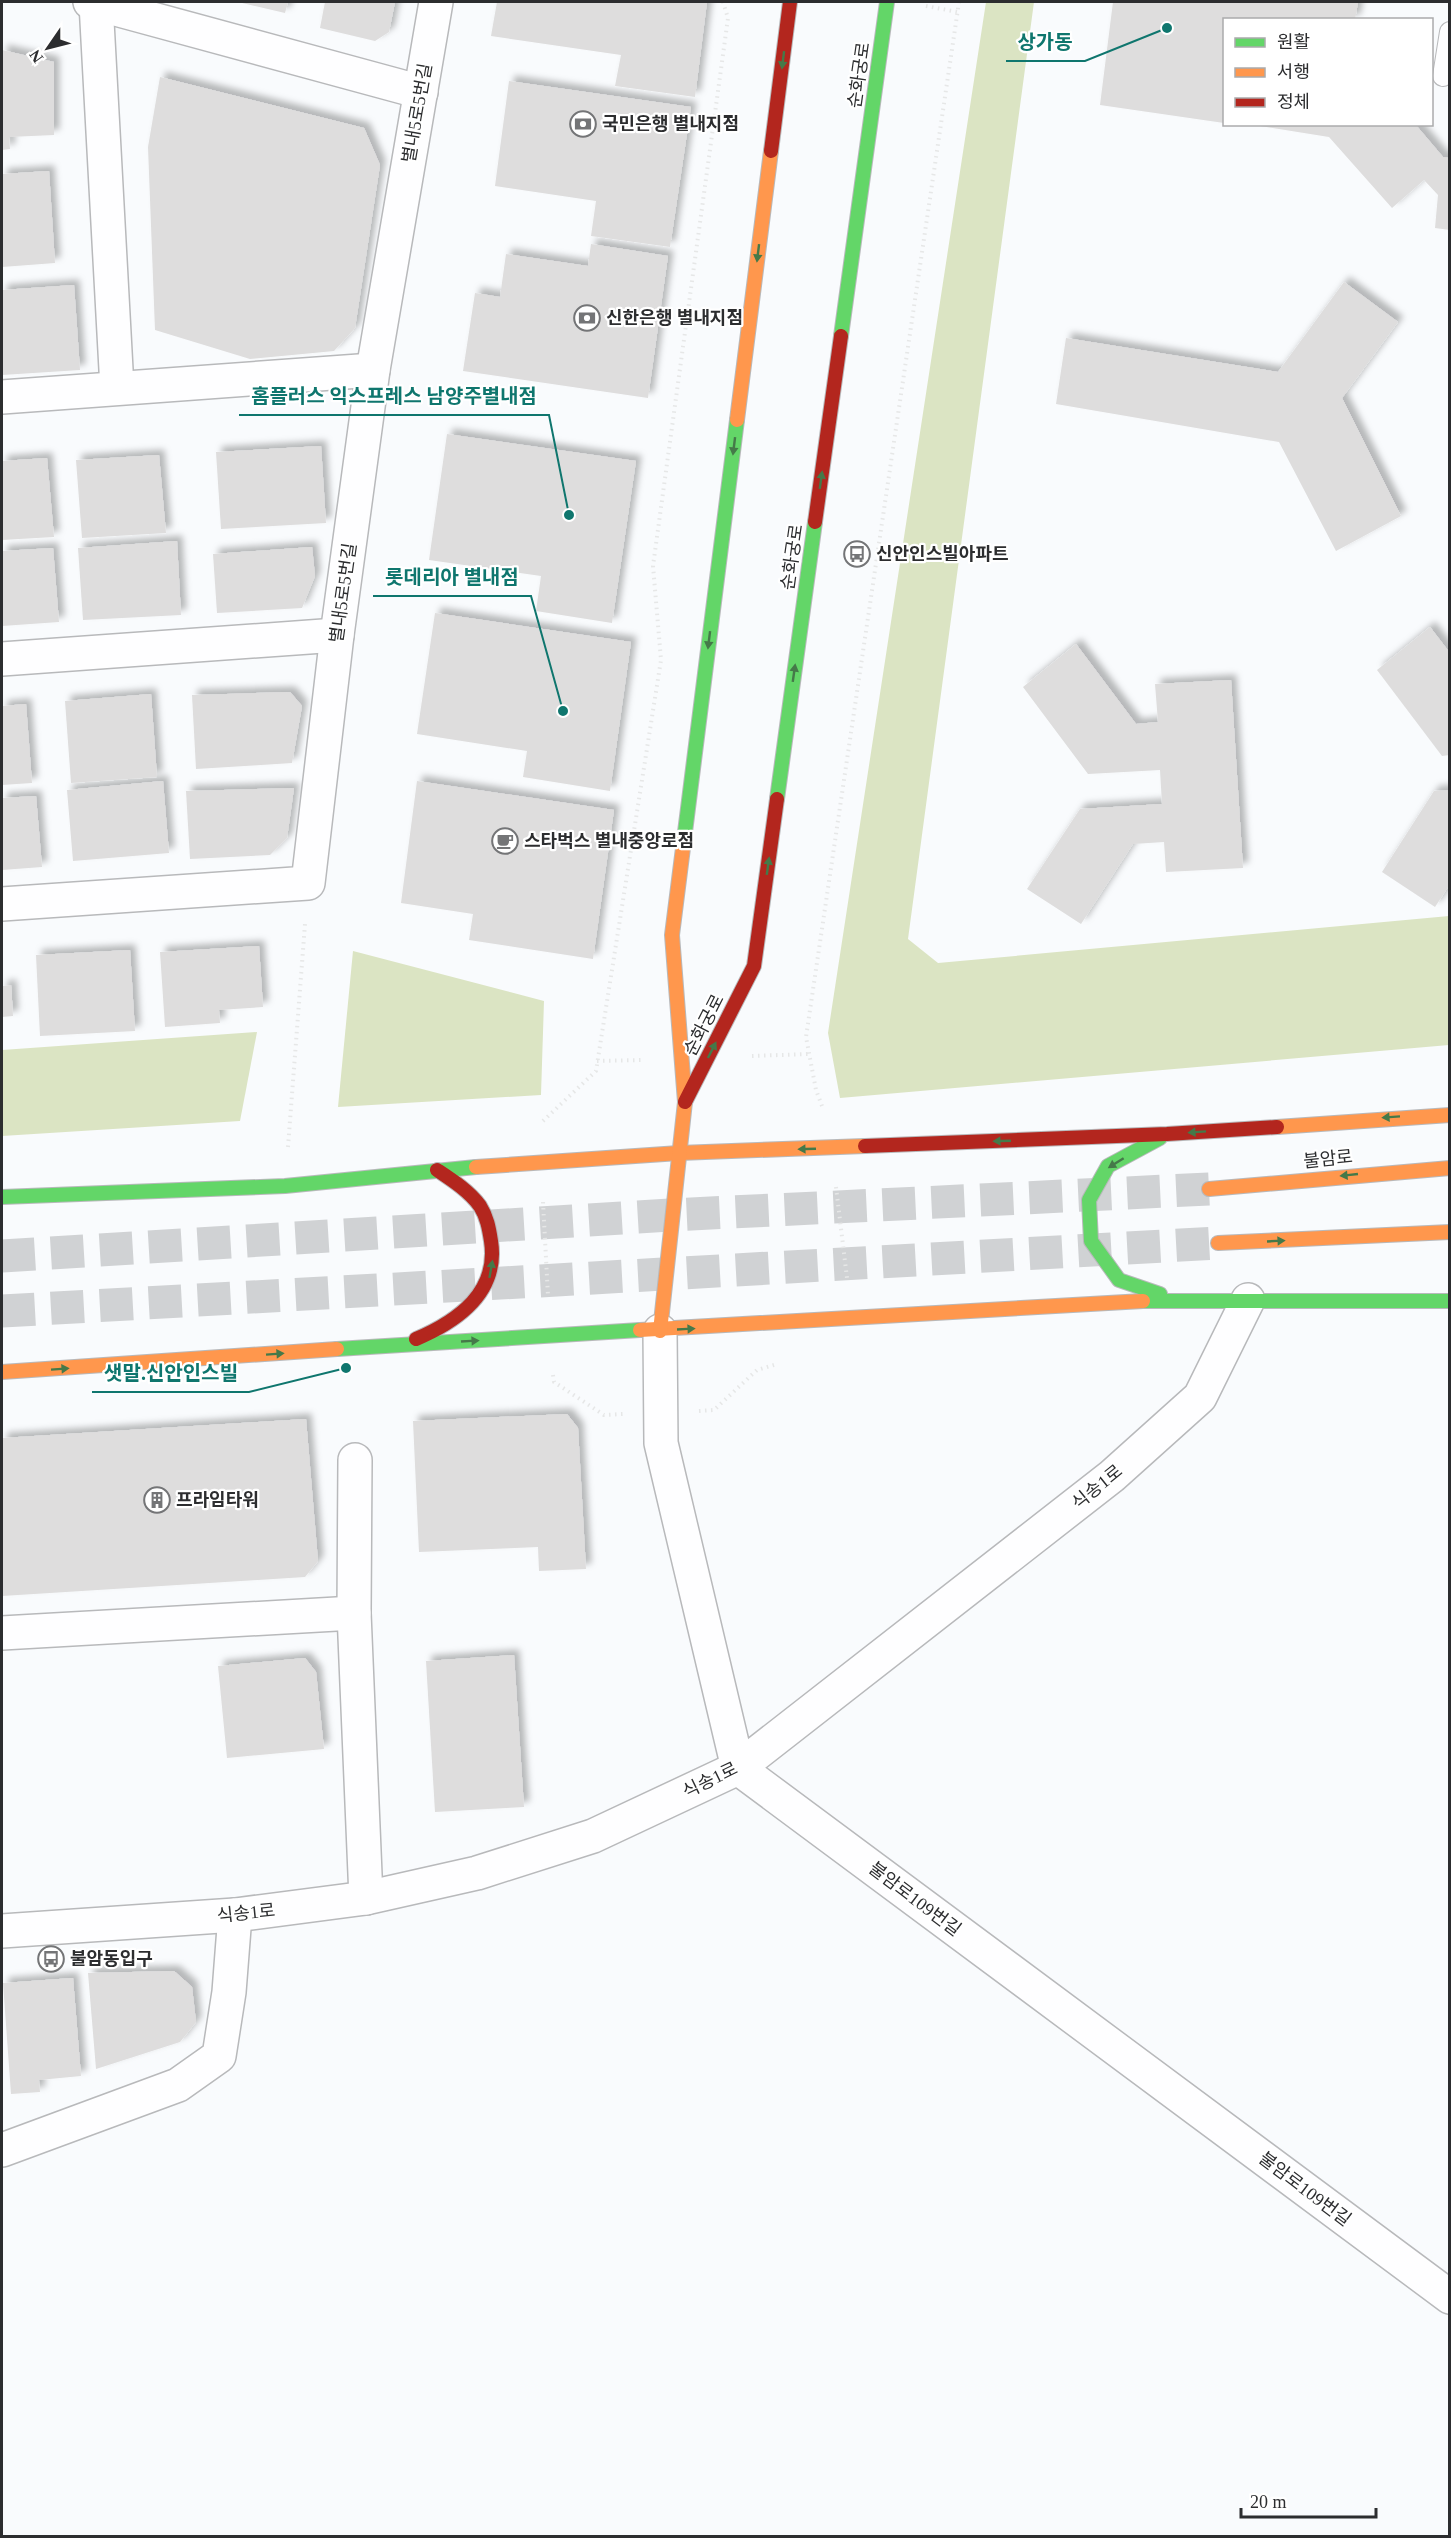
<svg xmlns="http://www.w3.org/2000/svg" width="1451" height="2538" font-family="'Times New Roman','Noto Sans KR',serif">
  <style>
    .green { fill: #dbe4c3 }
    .building { fill: #dedddd; filter: url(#shadow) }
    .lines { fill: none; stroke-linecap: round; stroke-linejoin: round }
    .secondary-tunnel { stroke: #d0d2d4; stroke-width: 33; stroke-dasharray: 33 16; stroke-linecap: butt }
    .lane-casing { stroke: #b8b9bb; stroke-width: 22 }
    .street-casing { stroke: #b8b9bb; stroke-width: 36 }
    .fast-casing { stroke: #b8b9bb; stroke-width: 16 }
    .slow-casing { stroke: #b8b9bb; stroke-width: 16 }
    .jam-casing { stroke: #b8b9bb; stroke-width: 16 }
    .path { stroke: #e6e7e7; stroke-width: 4; stroke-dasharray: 1.5 4.5; stroke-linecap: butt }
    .lane { stroke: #fefeff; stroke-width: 20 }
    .street { stroke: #fefeff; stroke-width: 33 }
    .fast { stroke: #63d668; stroke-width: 14 }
    .slow { stroke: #ff974d; stroke-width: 14 }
    .jam { stroke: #b3261e; stroke-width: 14 }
    .oneway { fill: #457949 }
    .labels { text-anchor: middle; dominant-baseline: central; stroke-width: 4.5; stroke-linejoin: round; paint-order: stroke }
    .street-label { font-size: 18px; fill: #2c2d2f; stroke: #fff }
    .poi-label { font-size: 18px; font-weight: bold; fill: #2c2d2f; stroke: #fff; text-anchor: start }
    .leader { fill: none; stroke: #0f766e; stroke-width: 2 }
    .callout-dot { fill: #0f766e; stroke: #fff; stroke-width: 2 }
    .callout-label { font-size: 20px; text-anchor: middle; font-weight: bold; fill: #0f766e; stroke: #fff; stroke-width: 4.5; stroke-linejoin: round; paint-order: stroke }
  </style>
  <defs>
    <filter id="shadow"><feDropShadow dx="5.5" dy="-5.5" stdDeviation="3" flood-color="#0004"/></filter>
  </defs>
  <rect width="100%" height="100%" fill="#f9fbfd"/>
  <g class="green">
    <polygon points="986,2 1034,2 908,939 938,963 1449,916 1449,1045 840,1098 828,1033"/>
    <polygon points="353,951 544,1001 541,1095 338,1107"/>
    <polygon points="257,1032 240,1121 2,1136 2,1050"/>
  </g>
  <g class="building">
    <polygon points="238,2 288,2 285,13"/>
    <polygon points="325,2 395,2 389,32 375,41 320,28"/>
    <polygon points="497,2 707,2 695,97 615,86 621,55 491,36"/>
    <polygon points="1113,2 1358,2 1355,20 1224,20 1224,123 1100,105"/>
    <polygon points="2,50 54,62 54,135 9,137 10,149 2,150"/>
    <polygon points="160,77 364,128 380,165 355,328 334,351 250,359 155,330 148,147"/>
    <polygon points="509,81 691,107 670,247 591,236 596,201 495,186"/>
    <polygon points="1248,124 1415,124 1443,157 1450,158 1450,230 1435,228 1438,195 1424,180 1392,208 1329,137"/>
    <polygon points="49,171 55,263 2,267 2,174"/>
    <polygon points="591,244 668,256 648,398 463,371 475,293 500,297 506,254 588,266"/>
    <polygon points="1344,282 1398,322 1342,398 1401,516 1336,551 1279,442 1056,404 1066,338 1278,372"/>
    <polygon points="74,285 80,370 2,375 2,290"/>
    <polygon points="447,434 636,461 612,623 536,611 541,576 429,560"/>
    <polygon points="321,446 326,523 221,529 216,452"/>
    <polygon points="159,455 166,533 82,538 76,460"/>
    <polygon points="47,458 54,537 2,540 2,461"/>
    <polygon points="177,541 181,615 83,620 78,548"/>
    <polygon points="312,547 315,576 302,608 217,613 213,554"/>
    <polygon points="53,548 59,622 2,626 2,551"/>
    <polygon points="435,613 631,642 610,791 523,777 527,751 417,734"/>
    <polygon points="1430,627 1450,653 1450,755 1442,756 1377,670"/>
    <polygon points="1076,644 1136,724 1158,722 1155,684 1231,680 1243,868 1166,872 1164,842 1133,844 1081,924 1027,889 1080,809 1162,804 1160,770 1088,774 1023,687"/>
    <polygon points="290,692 302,706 292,763 196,769 192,695"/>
    <polygon points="151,694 157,777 71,783 65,701"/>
    <polygon points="26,704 32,783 2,785 2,706"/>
    <polygon points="163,781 169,853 73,861 67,790"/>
    <polygon points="417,781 614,810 593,959 469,940 473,914 401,903"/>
    <polygon points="294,788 287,838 270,855 190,859 186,791"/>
    <polygon points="1450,790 1450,884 1435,907 1382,872 1434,791"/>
    <polygon points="36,796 42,867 2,870 2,798"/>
    <polygon points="259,946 263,1007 219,1010 220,1023 165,1027 160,952"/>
    <polygon points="130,950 135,1031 40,1036 36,955"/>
    <polygon points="11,985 13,1016 2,1017 2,986"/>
    <polygon points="567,1414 578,1428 586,1569 539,1571 538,1547 419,1552 413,1421"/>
    <polygon points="306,1419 318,1561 305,1577 2,1596 2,1438"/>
    <polygon points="514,1655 524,1807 435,1812 426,1661"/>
    <polygon points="305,1658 316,1672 324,1749 227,1758 218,1666"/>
    <polygon points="174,1971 192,1987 196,2022 180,2042 96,2069 88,1973"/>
    <polygon points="73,1978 81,2076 39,2080 40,2092 11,2094 3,1983"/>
  </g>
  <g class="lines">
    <g class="secondary-tunnel">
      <polyline points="2,1256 670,1215 1209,1189"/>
      <polyline points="2,1311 1218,1243"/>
    </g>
    <g class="lane-casing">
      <polyline id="lane" points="1443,76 1450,32"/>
    </g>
    <g class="street-casing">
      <g id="street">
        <polyline points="90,2 421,92"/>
        <polyline points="96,3 117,388"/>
        <polyline points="2,397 373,370"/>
        <polyline points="2,659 337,635"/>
        <polyline points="2,904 308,883 337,635 373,370 436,2"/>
        <polyline points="660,1331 661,1443 738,1768 1450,2297"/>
        <polyline points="355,1460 354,1613 366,1898"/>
        <polyline points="2,1633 354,1613"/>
        <polyline points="2,1931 235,1915 366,1898 477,1873 593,1836 738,1768 1112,1476 1200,1397 1248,1300"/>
        <polyline points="2,2150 178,2085 219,2056 229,1992 235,1915"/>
      </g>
    </g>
    <g class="fast-casing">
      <g id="fast">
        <polyline points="841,336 887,2"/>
        <polyline points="777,799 815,522"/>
        <polyline points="684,840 737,420"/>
        <polyline points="1160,1138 1108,1166 1089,1200 1091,1241 1119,1280 1160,1294"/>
        <polyline points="2,1197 285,1186 476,1167"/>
        <polyline points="1143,1301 1450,1301"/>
        <polyline points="337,1349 640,1330"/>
      </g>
    </g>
    <g class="slow-casing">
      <g id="slow">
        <polyline points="737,420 771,151"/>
        <polyline points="1277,1127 1450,1115"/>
        <polyline points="476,1167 679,1153 865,1146"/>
        <polyline points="1209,1189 1450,1168"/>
        <polyline points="1218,1243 1450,1232"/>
        <polyline points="640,1330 1143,1301"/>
        <polyline points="660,1331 685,1102 672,935 684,840"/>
        <polyline points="2,1372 337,1349"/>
      </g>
    </g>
    <g class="jam-casing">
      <g id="jam">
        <polyline points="771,151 790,2"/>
        <polyline points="815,522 841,336"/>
        <polyline points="685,1102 754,966 777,799"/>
        <polyline points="865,1146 1167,1134 1277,1127"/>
        <path d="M416,1339c42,-18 83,-47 75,-98 -2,-13 -4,-24 -11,-35 -11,-15 -28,-26 -43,-36"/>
      </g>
    </g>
    <g class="path">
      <polyline points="926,6 958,12"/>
      <polyline points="752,1056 809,1054"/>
      <polyline points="597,1061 643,1060"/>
      <polyline points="822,1106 816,1090 806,1037 959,2"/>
      <polyline points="543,1121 596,1071 661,660 653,566 728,18 723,2"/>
      <polyline points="288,1147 305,924"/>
      <polyline points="836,1187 847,1278"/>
      <polyline points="543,1202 548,1296"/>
      <polyline points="553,1375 554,1382 604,1415 623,1414"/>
      <polyline points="699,1411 714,1410 757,1370 774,1365"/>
    </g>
    <use href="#lane" class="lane"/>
    <use href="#street" class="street"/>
    <use href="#fast" class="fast"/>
    <use href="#slow" class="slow"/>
    <use href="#jam" class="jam"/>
  </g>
  <defs><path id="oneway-solid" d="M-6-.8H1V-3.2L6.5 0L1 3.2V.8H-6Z" transform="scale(1.5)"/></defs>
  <g class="oneway">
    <use href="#oneway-solid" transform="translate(783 60) rotate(97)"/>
    <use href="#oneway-solid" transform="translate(758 253) rotate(97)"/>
    <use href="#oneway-solid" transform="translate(734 446) rotate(97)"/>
    <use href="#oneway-solid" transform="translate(821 480) rotate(-82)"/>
    <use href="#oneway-solid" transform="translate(709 640) rotate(97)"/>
    <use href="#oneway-solid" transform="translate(794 673) rotate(-82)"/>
    <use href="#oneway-solid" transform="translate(768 866) rotate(-82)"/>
    <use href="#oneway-solid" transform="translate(712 1050) rotate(-63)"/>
    <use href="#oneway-solid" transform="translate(1391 1117) rotate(176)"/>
    <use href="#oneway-solid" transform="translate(1197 1132) rotate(176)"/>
    <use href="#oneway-solid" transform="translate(1002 1141) rotate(178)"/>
    <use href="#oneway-solid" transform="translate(807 1149) rotate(178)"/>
    <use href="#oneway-solid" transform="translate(1116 1163) rotate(148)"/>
    <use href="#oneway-solid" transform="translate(1349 1175) rotate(174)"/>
    <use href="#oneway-solid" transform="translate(1276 1241) rotate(-3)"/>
    <use href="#oneway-solid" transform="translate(491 1269) rotate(-80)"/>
    <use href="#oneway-solid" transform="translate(686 1329) rotate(-3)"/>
    <use href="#oneway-solid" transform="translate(470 1341) rotate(-3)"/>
    <use href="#oneway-solid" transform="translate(275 1354) rotate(-4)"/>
    <use href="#oneway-solid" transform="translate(60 1369) rotate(-4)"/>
  </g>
  <defs>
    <g id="bank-ring" transform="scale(1.35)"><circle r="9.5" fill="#fff" stroke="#747577" stroke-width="1.5"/><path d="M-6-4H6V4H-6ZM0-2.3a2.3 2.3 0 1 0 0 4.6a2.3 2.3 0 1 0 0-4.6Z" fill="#747577"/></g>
    <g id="bus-ring" transform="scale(1.35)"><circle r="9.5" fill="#fff" stroke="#747577" stroke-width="1.5"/><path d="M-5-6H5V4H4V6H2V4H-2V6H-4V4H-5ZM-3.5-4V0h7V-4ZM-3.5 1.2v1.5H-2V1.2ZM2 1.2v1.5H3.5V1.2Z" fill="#747577"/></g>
    <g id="cafe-ring" transform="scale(1.35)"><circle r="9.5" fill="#fff" stroke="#747577" stroke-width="1.5"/><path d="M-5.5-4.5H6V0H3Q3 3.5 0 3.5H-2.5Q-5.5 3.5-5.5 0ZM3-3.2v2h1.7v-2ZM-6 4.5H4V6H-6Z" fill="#747577"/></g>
    <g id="building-ring" transform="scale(1.35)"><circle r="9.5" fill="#fff" stroke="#747577" stroke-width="1.5"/><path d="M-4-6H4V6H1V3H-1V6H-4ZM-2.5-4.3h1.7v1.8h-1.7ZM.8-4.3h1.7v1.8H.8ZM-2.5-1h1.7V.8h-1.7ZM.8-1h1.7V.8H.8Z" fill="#747577"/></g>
  </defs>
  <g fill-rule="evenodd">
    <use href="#bank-ring" x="583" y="124"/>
    <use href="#bank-ring" x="587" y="318"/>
    <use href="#bus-ring" x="857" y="554"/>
    <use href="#cafe-ring" x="505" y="841"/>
    <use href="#building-ring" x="157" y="1500"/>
    <use href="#bus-ring" x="51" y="1959"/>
  </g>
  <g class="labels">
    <g class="street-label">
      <text transform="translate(859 75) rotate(-82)">순화궁로</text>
      <text transform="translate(417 113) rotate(-80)">별내5로5번길</text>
      <text transform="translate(792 557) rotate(-82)">순화궁로</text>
      <text transform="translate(343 593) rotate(-82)">별내5로5번길</text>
      <text transform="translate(704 1025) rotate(-63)">순화궁로</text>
      <text transform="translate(1328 1159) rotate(-6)">불암로</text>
      <text transform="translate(1097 1487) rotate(-39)">식송1로</text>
      <text transform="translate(710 1780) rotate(-26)">식송1로</text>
      <text transform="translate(915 1899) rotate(37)">불암로109번길</text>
      <text transform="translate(246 1913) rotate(-6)">식송1로</text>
      <text transform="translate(1305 2189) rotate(37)">불암로109번길</text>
    </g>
    <g class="poi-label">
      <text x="602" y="124">국민은행 별내지점</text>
      <text x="606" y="318">신한은행 별내지점</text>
      <text x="876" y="554">신안인스빌아파트</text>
      <text x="524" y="841">스타벅스 별내중앙로점</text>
      <text x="176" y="1500">프라임타워</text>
      <text x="70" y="1959">불암동입구</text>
    </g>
  </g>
  <path class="leader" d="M1167 28L1085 61H1006M569 515L549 415H239M563 711L531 596H373M346 1368L249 1392H92"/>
  <g class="callout-dot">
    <circle cx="1167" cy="28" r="6"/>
    <circle cx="569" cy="515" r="6"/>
    <circle cx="563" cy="711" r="6"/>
    <circle cx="346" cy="1368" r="6"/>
  </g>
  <g class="callout-label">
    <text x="1045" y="49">상가동</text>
    <text x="394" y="403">홈플러스 익스프레스 남양주별내점</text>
    <text x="452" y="584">롯데리아 별내점</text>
    <text x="171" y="1380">샛말.신안인스빌</text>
  </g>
  <rect width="1451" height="2538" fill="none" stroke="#2c2d2f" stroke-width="6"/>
  <rect x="1223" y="18" width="210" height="108" fill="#ffffff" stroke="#ababac" stroke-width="1.5"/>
  <rect x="1235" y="38" width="30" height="9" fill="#63d668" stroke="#ababac" stroke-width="1.5"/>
  <text x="1277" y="48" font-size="18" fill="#2c2d2f">원활</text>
  <rect x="1235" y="68" width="30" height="9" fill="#ff974d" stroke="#ababac" stroke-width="1.5"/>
  <text x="1277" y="78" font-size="18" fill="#2c2d2f">서행</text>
  <rect x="1235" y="98" width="30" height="9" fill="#b3261e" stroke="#ababac" stroke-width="1.5"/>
  <text x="1277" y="108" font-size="18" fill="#2c2d2f">정체</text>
  <g transform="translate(48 48) rotate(235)" stroke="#ffffff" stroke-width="4.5" paint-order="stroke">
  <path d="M0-4.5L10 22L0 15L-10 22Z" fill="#2c2d2f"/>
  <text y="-9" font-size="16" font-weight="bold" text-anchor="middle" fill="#2c2d2f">N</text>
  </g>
  <path d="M1241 2508v9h135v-9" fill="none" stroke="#2c2d2f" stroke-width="3"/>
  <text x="1250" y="2508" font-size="18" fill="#2c2d2f" stroke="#ffffff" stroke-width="4.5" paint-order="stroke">20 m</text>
</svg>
